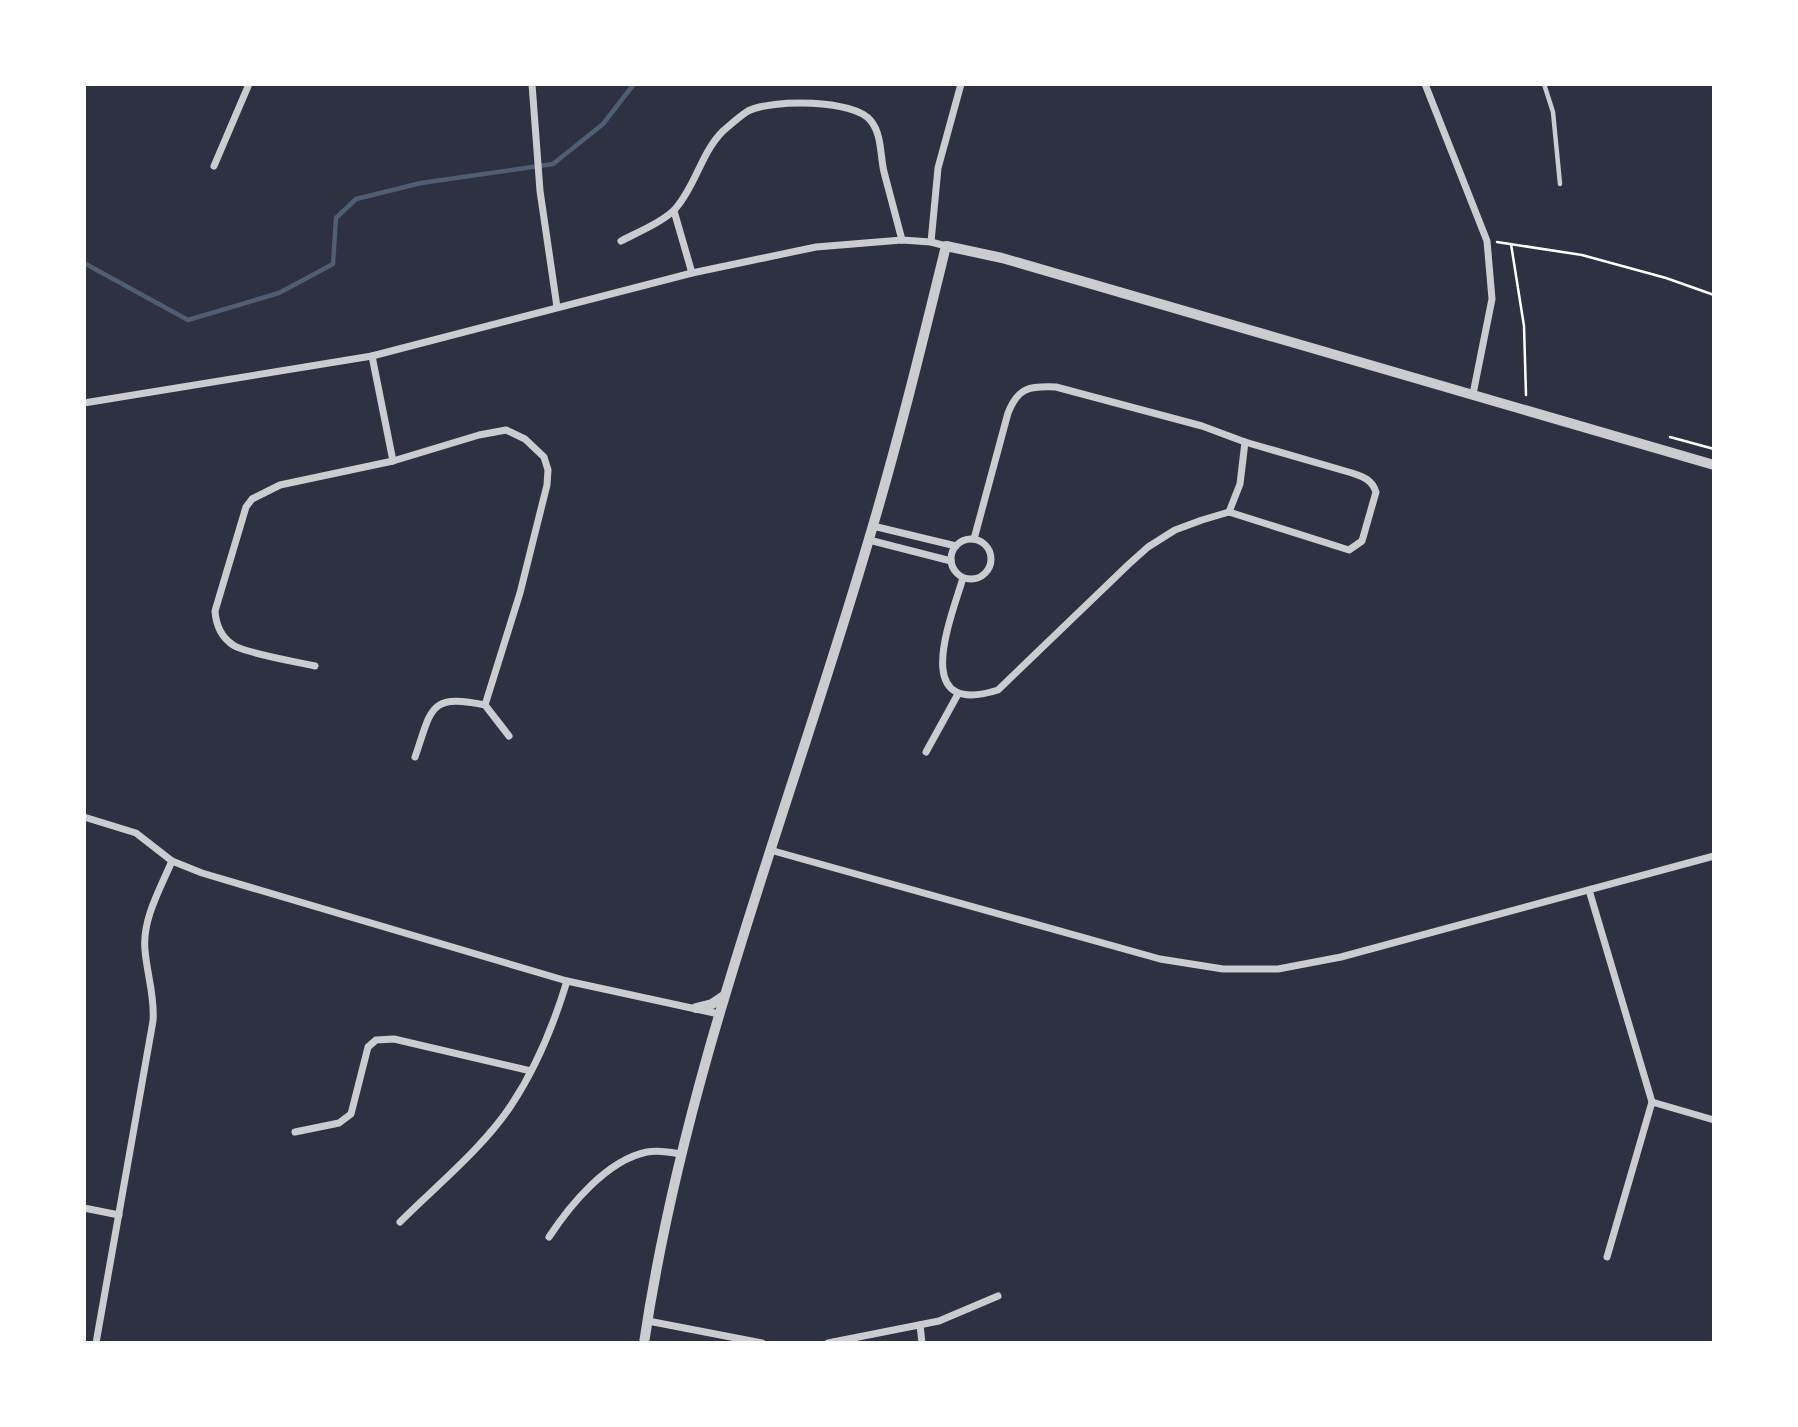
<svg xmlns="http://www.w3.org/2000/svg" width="1798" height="1427" font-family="Mulish,sans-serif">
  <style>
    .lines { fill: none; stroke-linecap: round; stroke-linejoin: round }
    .stream { stroke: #4f5d75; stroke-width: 4.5 }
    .path { stroke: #fff; stroke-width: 2.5 }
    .service { stroke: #caccd0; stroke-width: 4.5 }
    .minor { stroke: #caccd0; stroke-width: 7 }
    .tertiary { stroke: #caccd0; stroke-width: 10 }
  </style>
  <rect width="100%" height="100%" fill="#2d3142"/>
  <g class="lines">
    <polyline class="stream" points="84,263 188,320 279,293 333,264 336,218 356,199 421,183 553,164 603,124 634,84"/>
    <g class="path">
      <polyline points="1497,242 1582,255 1666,278 1714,295"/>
      <polyline points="1511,244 1524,326 1526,395"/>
      <polyline points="1670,437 1714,449"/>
    </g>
    <polyline class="service" points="1544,84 1553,112 1560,184"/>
    <g class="minor">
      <polyline points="532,84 540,191 557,307"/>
      <polyline points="1425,84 1487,241 1492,299 1473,394"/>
      <polyline points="214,166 249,84"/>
      <polyline points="674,211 692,273"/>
      <path d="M621,241c15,-8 44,-20 55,-33 20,-23 25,-55 47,-77 7,-6 17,-15 25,-20 24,-12 106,-12 123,10 11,14 9,34 13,51 6,23 12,45 18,68"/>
      <polyline points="931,242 938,168 961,84"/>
      <polyline points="372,356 393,461"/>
      <polyline points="84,403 372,356 692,273 816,247 902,240 931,242 946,246"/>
      <polyline points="1229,512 1240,484 1245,442"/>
      <polyline points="873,526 956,546"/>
      <circle cx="971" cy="559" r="20"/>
      <polyline points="869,540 951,561"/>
      <path d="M963,578c-13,43 -53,140 35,112l131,-126 19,-17 27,-17 27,-10 27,-8 120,38 13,-9 14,-49c-4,-12 -12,-15 -24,-19l-107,-31 -43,-16 -146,-39c-26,-1 -38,0 -48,26l-34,126"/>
      <path d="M315,666c-17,-4 -71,-13 -82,-21 -12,-8 -17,-20 -18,-34l31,-104 6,-8 28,-14 113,-24 86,-26 27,-5 19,9 19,18 4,13 -1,15 -27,108 -35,112"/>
      <polyline points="926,752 958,694"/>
      <path d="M415,757c17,-48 13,-64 70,-52l24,31"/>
      <polyline points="84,817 136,833 172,861 202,873 567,981 719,1014"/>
      <polyline points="770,850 1160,959 1223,969 1278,969 1341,957 1714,856"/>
      <polyline points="1589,890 1652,1102 1607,1257"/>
      <polyline points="1652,1102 1714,1120"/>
      <polyline points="295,1132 339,1123 351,1114 368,1047 376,1040 394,1039 531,1071"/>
      <polyline points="84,1208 119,1215"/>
      <path d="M400,1222c36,-36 85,-76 112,-118 25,-38 42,-80 55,-123"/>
      <path d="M549,1237c21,-32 58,-77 98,-85 11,-2 23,0 33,2"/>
      <polyline points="648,1321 762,1343"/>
      <polyline points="920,1325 922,1343"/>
      <path d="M96,1343l57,-322c2,-25 -6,-46 -8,-71 -3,-30 15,-61 27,-89"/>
      <polyline points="828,1343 939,1321 998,1296"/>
    </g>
    <g class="tertiary">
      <polyline points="696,1008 712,1004 724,996"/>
      <path d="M644,1343c41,-277 147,-537 225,-804 29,-97 53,-195 77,-293l56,12 712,207"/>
    </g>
  </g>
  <rect width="1798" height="1427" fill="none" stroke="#ffffff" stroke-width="172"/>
</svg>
